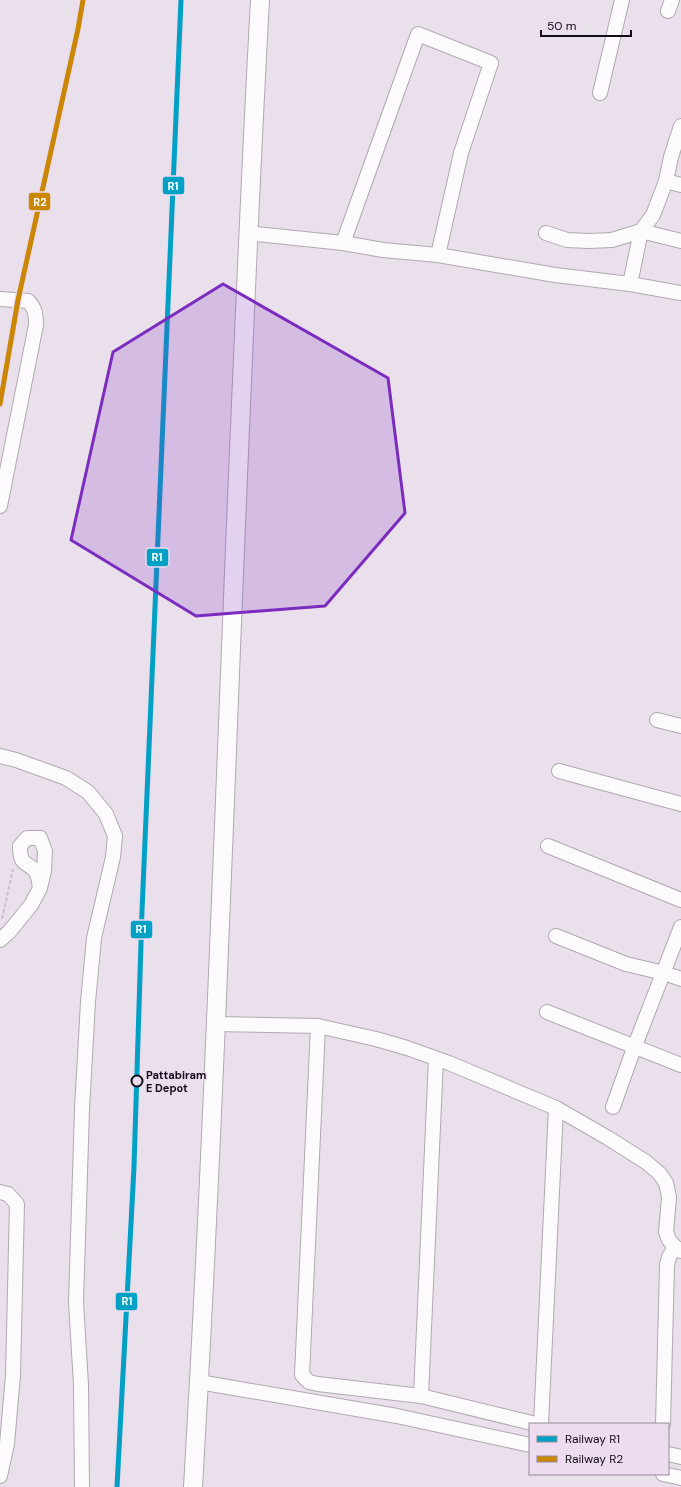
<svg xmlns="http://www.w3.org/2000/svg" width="681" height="1487" font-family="'DM Sans',sans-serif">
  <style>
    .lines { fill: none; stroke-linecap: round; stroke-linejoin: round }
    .minor-casing { stroke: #b0a8b1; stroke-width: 16 }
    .major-casing { stroke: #b0a8b1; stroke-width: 20 }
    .path { stroke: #c6c3c8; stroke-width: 2; stroke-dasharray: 4 2; stroke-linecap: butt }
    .minor { stroke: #fcfafc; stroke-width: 14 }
    .major { stroke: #fcfafc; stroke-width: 18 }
    .rail-1-casing { stroke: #eddbf0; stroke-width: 8 }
    .rail-2-casing { stroke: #eddbf0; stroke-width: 8 }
    .rail-1 { stroke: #01a1c5; stroke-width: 5 }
    .rail-2 { stroke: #c98704; stroke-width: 5 }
    .marked { fill: #7b2cbf; fill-opacity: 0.2; stroke: #7b2cbf; stroke-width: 3; stroke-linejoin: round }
    .stop-dot { fill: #eddbf0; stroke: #120d14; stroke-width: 2 }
    .labels { text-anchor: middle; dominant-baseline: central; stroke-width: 3; stroke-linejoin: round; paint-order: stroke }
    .stop-label { font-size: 11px; font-weight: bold; fill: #120d14; stroke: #eddbf0; text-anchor: start }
    .line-badge { stroke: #eddbf0; stroke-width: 1.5 }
    .badge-label { font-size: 11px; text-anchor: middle; font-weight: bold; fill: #fff }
  </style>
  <rect width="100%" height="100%" fill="#eae0eb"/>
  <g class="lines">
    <g class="minor-casing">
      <g id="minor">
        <polyline points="668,11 672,0"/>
        <polyline points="600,93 622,0"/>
        <polyline points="666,181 681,185"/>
        <polyline points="247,233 343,243 383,250 438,255 555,275 630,284 681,293"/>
        <polyline points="546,233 567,240 589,241 612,240 641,231 653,215 666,181 671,157 681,126"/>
        <polyline points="343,243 418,34 491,63 461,153 438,255"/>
        <polyline points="630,284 641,231 681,241"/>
        <path d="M0,299l28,2c7,7 8,13 8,24l-36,181"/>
        <polyline points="657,720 681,726"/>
        <polyline points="0,756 16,760 66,778 88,792 106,814 115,836 113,857 94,938 88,1002 82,1109 76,1302 81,1385 82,1487"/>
        <polyline points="559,771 681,804"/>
        <polyline points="548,846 681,900"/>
        <polyline points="556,936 626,964 664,973 681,979"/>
        <path d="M0,940l9,-8 22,-27 9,-17 4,-17 1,-20 -5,-13h-13l-7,8c0,22 7,14 16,26 3,5 3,11 4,16"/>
        <polyline points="547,1012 681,1065"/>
        <polyline points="215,1024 318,1026 376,1039 407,1048 449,1063 556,1108 608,1138 646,1162 660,1174 666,1183 669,1197 666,1232 669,1240 675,1247 681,1251"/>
        <polyline points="318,1026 302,1375 309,1382 318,1384 421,1396 536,1424"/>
        <polyline points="613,1107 634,1048 681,927"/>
        <polyline points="0,1192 8,1194 17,1204 13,1375 7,1444 0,1476"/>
        <polyline points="199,1382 397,1416 530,1445"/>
        <polyline points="421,1396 436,1059"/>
        <polyline points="541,1424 556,1108"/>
        <polyline points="663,1424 667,1265 669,1257 675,1247"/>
        <polyline points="668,1454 681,1457"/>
        <polyline points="663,1474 681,1478"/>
      </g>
    </g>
    <g class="major-casing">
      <path id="major" d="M193,1487c29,-495 40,-992 67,-1487"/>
    </g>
    <polyline class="path" points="2,919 13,869"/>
    <use href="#minor" class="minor"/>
    <use href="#major" class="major"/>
    <g class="rail-1-casing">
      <polyline id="rail-1" points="117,1487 134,1167 142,911 181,0"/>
    </g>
    <g class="rail-2-casing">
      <polyline id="rail-2" points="0,404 18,300 78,29 83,0"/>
    </g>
    <use href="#rail-1" class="rail-1"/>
    <use href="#rail-2" class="rail-2"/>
  </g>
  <path class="marked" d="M223,284l165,94 17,135 -80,93 -129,10 -125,-76 42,-188z"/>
  <circle class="stop-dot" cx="137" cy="1081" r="5.5"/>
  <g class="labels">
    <g class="stop-label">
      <text x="146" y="1075">Pattabiram<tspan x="146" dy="13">E Depot</tspan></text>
    </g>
  </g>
  <g class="line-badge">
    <rect x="162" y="176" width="23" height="19" rx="4" fill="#01a1c5"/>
    <rect x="28" y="192" width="23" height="19" rx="4" fill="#c98704"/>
    <rect x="146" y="548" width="23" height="19" rx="4" fill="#01a1c5"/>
    <rect x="130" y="920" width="23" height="19" rx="4" fill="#01a1c5"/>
    <rect x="115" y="1292" width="23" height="19" rx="4" fill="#01a1c5"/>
  </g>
  <g class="badge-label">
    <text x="173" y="190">R1</text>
    <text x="40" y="206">R2</text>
    <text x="157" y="561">R1</text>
    <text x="141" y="933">R1</text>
    <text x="127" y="1305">R1</text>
  </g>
  <rect x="529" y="1423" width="140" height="52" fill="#eddbf0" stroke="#958998"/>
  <rect x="537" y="1436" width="20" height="6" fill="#01a1c5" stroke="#958998"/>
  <text x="565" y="1443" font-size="12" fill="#120d14">Railway R1</text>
  <rect x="537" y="1456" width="20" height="6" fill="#c98704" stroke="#958998"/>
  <text x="565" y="1463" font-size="12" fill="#120d14">Railway R2</text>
  <path d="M541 30v6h90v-6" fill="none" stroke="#120d14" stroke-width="2"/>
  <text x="547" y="30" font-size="12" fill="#120d14" stroke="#eddbf0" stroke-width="3" paint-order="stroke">50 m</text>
</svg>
